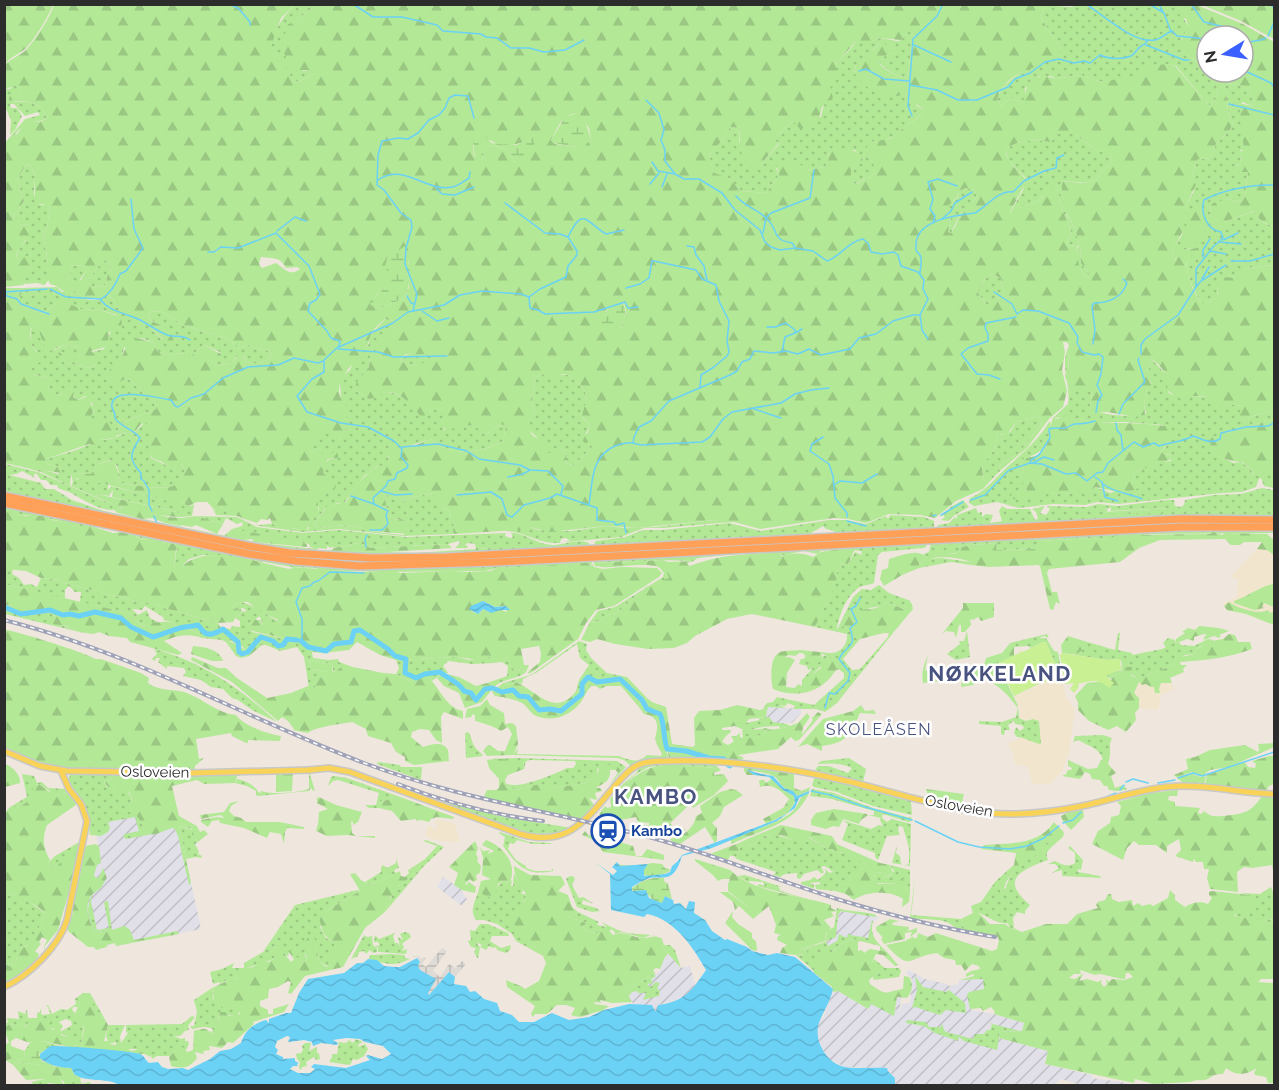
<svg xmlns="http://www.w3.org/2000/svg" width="1279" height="1090" font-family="Raleway,sans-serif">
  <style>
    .industrial { fill: url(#industrial-furrows) }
    .education { fill: #f1e5cd }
    .grass { fill: url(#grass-dots); fill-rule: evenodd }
    .forest { fill: url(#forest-firs); fill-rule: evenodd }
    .wetland { fill: url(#wetland-marsh) }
    .pitch { fill: #c9f093 }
    .plaza { fill: url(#plaza-grid) }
    .water { fill: url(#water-waves); fill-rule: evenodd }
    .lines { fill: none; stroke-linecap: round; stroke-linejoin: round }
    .stream { stroke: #6bd2f6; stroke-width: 1.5 }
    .river { stroke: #6bd2f6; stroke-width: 5 }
    .major-casing { stroke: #c8c8c8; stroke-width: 8 }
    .highway-casing { stroke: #c8c8c8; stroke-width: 10 }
    .major { stroke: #f9d358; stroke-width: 5 }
    .highway { stroke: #ffa058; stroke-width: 7 }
    .rail-casing { stroke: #a0a3b8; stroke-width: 4 }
    .rail { stroke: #fff; stroke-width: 1.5; stroke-dasharray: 4.5; stroke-linecap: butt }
    .labels { text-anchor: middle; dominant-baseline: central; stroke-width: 5; stroke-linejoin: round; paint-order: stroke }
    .street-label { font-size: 15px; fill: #2c2c2c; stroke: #fff }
    .transit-label { font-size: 15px; font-weight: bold; fill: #164399; stroke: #fff; text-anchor: start }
    .neighbourhood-label { font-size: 16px; letter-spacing: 1.5px; fill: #495380; stroke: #fff }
    .district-label { font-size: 21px; font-weight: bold; letter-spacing: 1.5px; fill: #495380; stroke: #fff }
  </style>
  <defs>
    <pattern id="industrial-furrows" width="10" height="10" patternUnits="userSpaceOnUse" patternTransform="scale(1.5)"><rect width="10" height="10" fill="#e1dfe7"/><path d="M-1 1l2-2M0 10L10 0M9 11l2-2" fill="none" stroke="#c1c0c6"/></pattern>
    <pattern id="grass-dots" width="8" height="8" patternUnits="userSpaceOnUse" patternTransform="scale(1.5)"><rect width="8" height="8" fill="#b3e897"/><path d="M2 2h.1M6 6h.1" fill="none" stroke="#9ac782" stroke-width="1.8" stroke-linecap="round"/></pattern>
    <pattern id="forest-firs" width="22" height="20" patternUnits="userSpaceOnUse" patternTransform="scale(1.5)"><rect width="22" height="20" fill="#b3e897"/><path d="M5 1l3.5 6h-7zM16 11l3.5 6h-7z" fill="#9ac782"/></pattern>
    <pattern id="wetland-marsh" width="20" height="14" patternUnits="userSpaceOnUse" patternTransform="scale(1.5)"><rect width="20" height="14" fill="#b3e897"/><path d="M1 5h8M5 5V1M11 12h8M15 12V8" fill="none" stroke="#9ac782"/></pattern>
    <pattern id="plaza-grid" width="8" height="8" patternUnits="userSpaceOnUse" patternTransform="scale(1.5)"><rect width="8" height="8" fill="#dedad5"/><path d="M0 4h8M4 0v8" fill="none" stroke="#bfbbb7"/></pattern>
    <pattern id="water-waves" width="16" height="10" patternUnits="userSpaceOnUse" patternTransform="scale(1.5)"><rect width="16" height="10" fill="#6bd2f6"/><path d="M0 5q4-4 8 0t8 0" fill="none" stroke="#5db4d3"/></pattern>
  </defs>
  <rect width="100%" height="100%" fill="#efe7de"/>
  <g class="industrial">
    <polygon points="768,707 801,709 801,713 792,723 775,723 766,717"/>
    <polygon points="165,785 186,859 201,929 116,946 115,943 96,950 72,924 98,844 95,827"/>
    <polygon points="443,877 462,890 463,894 467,899 462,906 437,887"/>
    <polygon points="841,911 880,917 873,922 871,929 874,938 880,945 852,939 828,946 826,941 833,937 839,913"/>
    <polygon points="668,954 681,968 690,966 695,984 693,990 682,998 658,1005 657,1011 655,1011 652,1005 634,1005 630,999 627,990 659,972 665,957"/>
    <polygon points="909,970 925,979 947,984 949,986 958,984 959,980 983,979 984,990 971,1010 994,1014 1024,1023 1022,1031 999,1038 1048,1051 1045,1064 1092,1075 1092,1078 1128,1083 1128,1085 1081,1085 1061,1079 1053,1086 895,1085 895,1078 887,1068 845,1067 831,1060 822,1049 817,1033 819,1020 823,1018 833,992 838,991 868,1009 870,1004 895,1012 897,997 901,998 899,1014 902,1004 910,1003 912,979 906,973"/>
  </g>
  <g class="education">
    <polygon points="1258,548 1274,548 1274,625 1246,614 1227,610 1224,606 1225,604 1224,603 1227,601 1237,597 1238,579 1230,577"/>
    <polygon points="1056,678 1063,682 1066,697 1075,709 1069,753 1063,770 1053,782 1050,784 1032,784 1028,766 1015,765 1013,753 1007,744 1030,733 1040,726 1039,721 1030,719 1026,721 1025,719 1019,718 1020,710 1014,696"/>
    <polygon points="1139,681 1171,683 1174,689 1161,695 1158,710 1139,708 1139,698 1134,693"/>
    <polygon points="437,819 455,824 460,842 439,841 425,836 428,826 430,825 436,830 437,827 435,821"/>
  </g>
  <g class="grass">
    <path d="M1083,4l95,1 -1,1 11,20 -2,8 -5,4v13l26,17v4c9,0 17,9 25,13l5,-2 11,7 7,14 -3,2 -10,-4c-4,16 4,32 2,48h-4l1,14 -6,2 8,6h5l-3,24 -3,6 -15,-3 -17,8 1,6 -2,4 15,5 31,-11c4,11 10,13 19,15v39l-27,3 -7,7 -22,12 -1,10 -9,6h-6c-6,-5 -18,-34 -15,-42 2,-5 5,-8 6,-13 -16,3 -10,2 -20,13l-1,-4 3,-11 7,-11 5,-31 7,-13 -4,-11 8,-21 13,-1 5,-14 14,-14 3,-7 -5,-11 -2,-21 -10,-3 2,8 -8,10 -34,-40 -7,-2 -31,14 -34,4 -10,-2 -13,-5 -25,4 -5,-3h-12l-14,12v11l-3,4 -12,-5 -9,8 -4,-7c8,-20 26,-28 44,-37 9,-3 14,-4 20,-13l-20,-31 3,-13 27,2z"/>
    <path d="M294,5h22l-23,18 10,48 12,-2v4l-10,6 -10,3 -24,-30c-1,-16 12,-36 23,-47z"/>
    <path d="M908,31l6,2 -7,45c-11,-2 -22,-8 -28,-16 5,-7 10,-9 18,-9l-17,-10 -24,23 -2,6 39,24 15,-3 9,13 7,4v3c-12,8 -22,18 -34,25 -5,3 -14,3 -20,4l-3,12 8,12v6l-6,5 -14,7 -4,-2v-11l12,-12 -8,-9 -26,1 -1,11 -3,5 -19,3 -30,-2 3,7 -13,18 -25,-2 -12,-13 -15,-4 -5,-19 17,-19 4,-9 10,1 -1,13 12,26 10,-3 19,-21 -6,-2v-3l19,-17 28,-4c1,-6 13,-49 16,-54 6,-8 14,-13 19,-22h16l8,-3 17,3 4,-1z"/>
    <path d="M14,85h4l3,5 -9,12c17,-1 27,-1 35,15 -6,7 -16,3 -23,8 -7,5 -10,14 -19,18l20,-24 15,-4 -2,-3 -13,4 -11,-12h-4l1,4h6l5,8 -7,14 -5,5 1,-15 -6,-13 -1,-18h6z"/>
    <path d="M1054,130l5,4h17l5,5 19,13h10l2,6 -3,8 -6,3c-5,19 -26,12 -42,12l5,33 9,14 5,20 1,15 10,13v2l-5,-1 -9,-14 1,-17 -10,-1 -1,-5 5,-6 -12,-30 -3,-18c-8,4 -13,10 -20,15 -11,7 -15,2 -25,13l-2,-1 13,-23 2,-13 -17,-17 -2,-10c10,-11 30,-10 44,-8l2,-1z"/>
    <polygon points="30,164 35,176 34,194 39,205 46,205 50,208 47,227 43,234 48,264 48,281 44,285 37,283 25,284 22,282 25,274 32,267 30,255 22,261 16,258 19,247 26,241 30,225 19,224 14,216 24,201 17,179 26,165"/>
    <polygon points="966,188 974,190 977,197 960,214 951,233 948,232 951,219 945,208 958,197 959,191"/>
    <polygon points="106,260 110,264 111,271 107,277 105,285 94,288 86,282 102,262"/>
    <polygon points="77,265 84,266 86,271 79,281 70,282 68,279 72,266"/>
    <polygon points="993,274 1000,278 1004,291 995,304 986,304 978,293 986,277"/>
    <path d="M57,287l5,5 13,-1 8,9h15l10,-7 10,15 19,12 9,3 17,17 -1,-14 -14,-8 2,-7 13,1 20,13 43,13 15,10 8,-3c8,4 19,3 24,10 -4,7 -19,10 -27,7l-2,-6 -8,1 -3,5 -16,4 -5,-5 1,-3h7v-6l-16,-7 -13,11h-5l-3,-3 -15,2 -11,-4 -4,-9 -12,-4 -17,10 -2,8 -13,21 3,6 15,-5 7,5 8,9 7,3 6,6 1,8 -34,14 -5,9 -28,-12v-4l5,-4v-7l-9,-9 -7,4 -12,-9 -8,5 -10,-9 4,-8 -20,-5 -1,-3 7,-18 -8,-10 1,-13 2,-4 6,1v3l16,20 9,-5 16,2 4,7c-8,4 -16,1 -24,-2l3,10 27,6 4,-2 -3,-14 13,-3 13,-34 -20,-6 -14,1 -20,-8 -7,1 -12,11 -26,-11 5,-15z"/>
    <path d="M385,319l7,2 3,8 -21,25 -4,2 -1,11 -15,22 2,2 13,8c5,-2 13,-7 18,-7 13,1 26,11 31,22 12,1 15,-8 26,-4v20c7,0 9,-4 15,-5 12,-2 20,3 28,9l13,-10 6,2 -3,15c-22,12 -54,17 -72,-2 -15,6 -31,7 -43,17l2,5 -4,5h-8l-14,10 -20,27h-6l-13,5 -10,14 2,6c17,-1 36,-7 51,3l36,4 5,-13 -8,-3 -5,1 -9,-7 -2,-17 6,-2 12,4 2,4 4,-4 24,-5 10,15 6,2 2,6 -1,2 4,3 -1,11 2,2 -52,2 -64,-7 -37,3 -43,-6 -20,-10 -23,-1 -5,-10 4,6 5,-3c12,5 23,11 35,16 5,2 9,0 14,0 13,0 26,7 39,6l4,-12 7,-9 -2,-6 1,-8 16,-5 -11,-18 6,-13h6l-2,-5h-11l-4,-6 -7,4 -5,-4 19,-20h5l10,11 6,-11v-23l-5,-5 -1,-18 2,-6 8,-6 2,-6 17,-20v-7z"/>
    <path d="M1069,346l-1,27 -3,3 5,15h22l-2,18c13,6 41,9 56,5l-2,-10 3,-16h5l-4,-16 3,-14 17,19v15l4,3 39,2 17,7 14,2 -2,14 34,-10v9l-47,14 -13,21 20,9 7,-1 10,7 2,6 17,-5 4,1v17l-10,-2 -3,-8 -2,1 -3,8 -14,5 -20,1 -104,11 -21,-2 -12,3 -32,-1 -34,4 -22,-6 -23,4 -5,-3 1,-5c16,-7 23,-18 36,-30 18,-16 30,-26 44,-47 5,22 -9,33 -29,39l2,8 -3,8 7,14 -2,2h-11l9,8c8,-3 15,-5 24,-6 16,-2 35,2 48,-7l16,6 25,-12 -3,-3 2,-6 26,-10 10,-1v-6l-7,-1 -3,-3 5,-4 -3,-22 -39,-3h-32l-22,-5 -17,1 15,-14c3,-20 -9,-39 1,-58z"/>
    <path d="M434,352v5c-20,11 -13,11 -34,4 6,-11 22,-7 34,-9z"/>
    <polygon points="540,374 568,375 581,385 587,396 583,418 590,426 585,435 594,445 574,465 565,463 567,455 561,448 554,453 548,453 544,448 544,444 529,430 528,424 535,412 532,401 535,378"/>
    <path d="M1038,415l5,7 -24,31 -19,12 -1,2 2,3 -8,8 -7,3 -2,-2c-5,-19 1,-15 9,-28 2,-4 3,-10 5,-15l12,-4 7,-11 13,-2z"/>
    <path d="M144,423h3l3,6 1,29 19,9 12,-3 3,7c-3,5 -6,12 -12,15 -12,5 -44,-2 -57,-4l4,-7 -3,-9 -6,-6 -13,4 -7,10 -16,-1 1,6 32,5v6l3,-4 65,17 5,-1 9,4 4,-2 -2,12 -12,1 -3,-5 -65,-15 1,-7 -4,6 -12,-2 -1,3 -25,-11 2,-4 -2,-8 -1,12 -29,-14 -14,-4h8l24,6 3,-6 -15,-4 -1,-5 30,-9 24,-10 12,-1 15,-7h8z"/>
    <path d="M5,464l33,8 66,29 19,6c-15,9 -36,-5 -52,-14 -3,-2 -9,-3 -13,-5l-1,-3h-6l-5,-5h-5l-5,-7 -3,3 4,3 -15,-8 -5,3 -8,1 32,8 4,6h9l18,11 32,11 156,32 55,6 -5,-2 -1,-3 -77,-15 10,-3 1,-4 -6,2 -11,-6 -3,6 -27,-8 41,1 20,10 45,6 37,-3 67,7 100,-4 -1,3 6,2 2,-1 -2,-4h4c14,3 23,11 37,12 11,0 27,-7 37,-2l2,4c-105,5 -208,13 -312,1l-274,-55v-17l1,-1zM459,541l1,2 -5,5h12l1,-2 -3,-1 3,-2 7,1 1,5 17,-1 -79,5 -98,-3 3,-2 8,1v-3l4,2 2,-2v2c6,-1 17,-2 21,-5l15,3 1,2 78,-4z"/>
    <path d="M1262,488l12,2v27l-98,-1 -240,13 2,-4 11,-2 6,-6 2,2v-4l19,-7 2,5 4,-1v5l4,-3 7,1 -3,8 12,-2 -3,-10 3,-5 5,3h23l5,11 3,-1 -2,-7 -4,-3 13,-3 -5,7 6,2 4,-6 -3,-3 40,1 11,-3 20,2 48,-6h8l1,6 5,1 4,-2 1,-5 29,-5 27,-1zM1105,506l3,3 3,-2v4l58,-3 3,5h-65l-2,-1 3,-1z"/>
    <polygon points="963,500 969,507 955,515 948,521 941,520 945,517 943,515 939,517 952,506"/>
    <polygon points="42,506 311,557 586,553 586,556 391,564 321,562 246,551 39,507"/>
    <path d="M4,507l211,44 49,9 45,6 103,3 179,-8 3,6 9,2 20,-2c-10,3 -25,7 -32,-3l-94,4 -12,3 -105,1 -62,-2 -2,-2 -24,-1 -63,-11 -26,-1 -14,4 -7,7h-8l3,-19 -3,-3c-10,-2 -23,-2 -33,-6 -11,-4 -46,-13 -56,-11l-39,-9 -37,-5 -4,-2z"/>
    <polygon points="890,515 924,517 934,521 934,529 834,534 834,531 826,529 823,526 806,536 592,547 596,541 625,537 643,530 662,530 729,523 761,531 829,520 846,520 866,524 886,516 888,519"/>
    <path d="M714,520l5,3 -55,5h-20l-23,9 -56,5 5,-2 -5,-2 -4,1 -1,4c-24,1 -34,-12 -57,-12l27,-4 9,3 32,1 35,-5 19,2 30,-1z"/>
    <polygon points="1168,522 1274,522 1274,525 933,537 934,534"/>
    <path d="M1177,530h97v3l-125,1 -41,6 -16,-2 -54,3v8h-3l-39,1 1,-7 -27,2 -8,2 -2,4c-10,6 -23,1 -33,6l-4,-3 6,-2 2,-9z"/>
    <polygon points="928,534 926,538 683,549 683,548"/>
    <path d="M928,543l-2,4 -3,1 -41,4 -4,3 -4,28c-4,2 -10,2 -14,4 -13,7 -22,30 -23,43l16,-33 9,-8 9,1 8,-5 10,8 22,8 -8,8 -16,-7 -5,4 -13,2 -25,19 16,12 -17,20 9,11 8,-1 28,-32 1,-5 4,1 -56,70 -12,9 -9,-3h-23l2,-3 -7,-3 -3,3 -6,-1 7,3 -18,-1 -1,4 -4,-2 4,-6 6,-1 4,-5 37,8 30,-27v-5l-6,-4 -3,3 4,-9 -10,-10c11,1 19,-8 18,-19l-32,-7 18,-39 4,-15 4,-10 7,1 7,-12 7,3 -1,-4 -23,-2 -17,2 -3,3 -15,-3 -18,4 -41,-2 -46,5 -5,3 -30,-1 -69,3 -1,-2z"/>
    <polygon points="941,558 971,562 971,565 951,562 919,568 919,564 927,559"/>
    <polygon points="658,566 668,571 669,576 668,579 646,587 617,613 607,615 600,621 590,622 598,611 615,607 663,577 664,573"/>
    <path d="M4,569h9l-1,5 7,4 5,7 7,-1 6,3 4,-9 20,2 3,3 79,20h11l10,5 54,15 3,5 10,1 1,-3 8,1v-6l-5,-3 7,-5v-2l3,1 1,-2 -3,-2 -7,2 -3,-3 5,-5c14,1 17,8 28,8l1,5 13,7 -2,3h-15l-3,-8h-2l-8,11 2,4 39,8 6,-1 14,7h13v7l-12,-1 1,6 16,2 9,-1 1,3 14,5h-12l-6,5 -2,-1 -1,-7 -23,-4 2,9 14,3v5l-4,1 -7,11 -5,-1 -5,-31 -7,-10 -17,4 -14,-6 -17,1 -5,4 -1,-3 -12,-6 -5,1 -4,-2 -20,-2v-3c-8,-5 -17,-8 -26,-8l-4,-5 -8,-2 -1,-3 -18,-11 -3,4 -10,-1 6,6 9,-5 3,8 8,4 -11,4 -8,-2 -7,-10 -52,-12 1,-10h-6l-6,-6 -4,4v9l-60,-15z"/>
    <path d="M9,604c8,3 16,6 24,7 16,3 17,-4 27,14l21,5 3,3 -79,-19 2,-9z"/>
    <polygon points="967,631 970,657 956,660 947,654 960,644 959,641 964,641"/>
    <polygon points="1118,633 1120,633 1118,650 1132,653 1132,655 1162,649 1166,647 1163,643 1168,638 1175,640 1176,643 1179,642 1181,645 1194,646 1208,639 1214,640 1196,649 1195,654 1185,655 1171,666 1138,679 1123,668 1121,673 1114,675 1111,679 1106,676 1108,673 1121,670 1122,664 1120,659 1107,660 1075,655 1079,643 1084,641 1115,650"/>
    <polygon points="1047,634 1049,638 1044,636 1039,638 1046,638 1054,651 1058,652 1062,674 1060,674 1046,643 1043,642 1031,648 1028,646 1014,647 1010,643"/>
    <polygon points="579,641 587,644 586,650 591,658 607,673 627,677 647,698 638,706 621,686 607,686 600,689 596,686 591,686 586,693 576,691 579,680 589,665 580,658 577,644 536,673 523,679 522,684 516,682 509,685 503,683 531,675"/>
    <path d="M154,649c49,13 86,39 123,73l-25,-12 -14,-10 -6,-2 -9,-9 -12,-2 -10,-7 -18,-4 3,-4 -2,-4 -17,-2v3l-9,-7 2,-4h-4l-1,3 -3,-2 5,-5z"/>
    <polygon points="821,654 822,657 826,655 829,662 826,661 812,675 806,686 802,688 802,680 813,668 808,670 807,666 799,664 801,659 804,659 806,655 808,658 811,658 815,664 823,659 819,657"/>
    <polygon points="457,657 469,660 490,657 494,663 472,664 448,661 443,666 448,673 443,673 432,681 428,677 411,682 396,674 399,668 396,660"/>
    <path d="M506,657l7,12 13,3c-9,8 -23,6 -32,15l-7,-4 20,-7 1,-10 -6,-4z"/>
    <path d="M1018,706l1,12 7,3 7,-2 6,2 2,23c-9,-1 -16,-7 -24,-7l-3,-4 2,-6 4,4 4,-3 -2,-3 -7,-1 -1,-3 -6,4 2,5h-5l-1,5 -3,-1v-8l-22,-2v-3l23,1 14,-5z"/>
    <path d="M769,717l4,5 14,2 3,2 -10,3 -1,-3c-10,1 -20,0 -28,4l16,-2 4,2h-5l-4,5 -28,7 -3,-6h5l4,-3v4l3,1 -1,-8h4v-7l14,-3 -2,-2z"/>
    <path d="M468,732c4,4 3,10 7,15 3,5 6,4 8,9l-17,2 -1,-25z"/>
    <path d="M1103,735l9,3 -2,5v13l-7,4c-3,-12 -15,-14 -25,-20l-5,2 2,-6z"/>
    <path d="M657,745l8,3 4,10h-17l-21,8 -7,-6 -6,-2 -105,-3 5,-7 -1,6 102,2c10,4 19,8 28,-1l14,1 1,-2z"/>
    <path d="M516,758l101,3 9,6 -17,18 9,-12 -5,-8 -16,4 1,6c-12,10 -25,10 -40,12 -7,2 -16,-3 -23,-2 -7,1 -13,4 -19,5l-10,-4 -1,-3c12,8 49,-9 62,-15h6l3,-4 -1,-3h-4l-40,-1 -5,1 -2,8 -1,-7 -36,-3z"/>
    <path d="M849,758l17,11 -3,13 -48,-12 3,-4h11l19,7 4,-5c-10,-5 -22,-5 -35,-4l4,-3z"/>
    <polygon points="378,762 400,765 401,767 422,767 421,780 377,764"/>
    <polygon points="673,762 714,764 721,770 717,772 714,772 715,768 672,764 649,767 634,775 609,800 624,783 638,771 638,769 649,764"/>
    <path d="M309,771l6,20 -3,-1 -1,-3 -2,4 -51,5 -2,-1v-4l-9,-5 -12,-3 2,-4c7,1 18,6 21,13l3,1v-2c14,4 34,2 48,-2z"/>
    <polygon points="74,773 107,773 112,779 104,782 107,787 113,787 114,792 128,792 131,796 132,812 140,817 145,833 148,835 126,839 123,836 125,834 139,831 135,817 108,822 110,828 108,832 101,836 90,835 88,819 68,781 70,775"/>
    <path d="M22,774l12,2 3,7 5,-1 6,6 19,1 3,4 -9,1 -6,2 -5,-1v-4l-11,-7 -5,1c-2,15 -8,22 -24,22l17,-10z"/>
    <polygon points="334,776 347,778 395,795 388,800 380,801 379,808 369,808 365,805 376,805 379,793 338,780 333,781 328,786 331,777"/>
    <polygon points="815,776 908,798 911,802 912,815 873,806 837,792 814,787 812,785"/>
    <polygon points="812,789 834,793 873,808 907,817 907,820 908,817 911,817 912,821 908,822 883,814 882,818 887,822 892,819 911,824 910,866 892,863 897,845 896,853 900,856 901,864 906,866 909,863 909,848 903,827 899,826 898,830 900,835 887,836 878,860 875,857 875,853 842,840 848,824 842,820 871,829 879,825 883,826 880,820 881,818 868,815 874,815 874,811 832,799 810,796"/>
    <path d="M439,801l65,16 68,11c-40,18 -90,-10 -128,-23z"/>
    <path d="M671,823l3,10 10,-4 2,1 -10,4 1,5 -5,3 -2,-3 4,-1 -3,-7c-13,4 -25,6 -38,-2v-3l17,-1 14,4z"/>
    <polygon points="179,826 193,830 193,835 198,842 195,844 199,852 198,854 202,856 201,858 196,857 186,859"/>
    <path d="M500,832l29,10 22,1v1h-18l-16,-4 -3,4 -4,-1 -2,6 8,11 10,6v2l9,3h16l2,-3v3c-27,6 -36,-6 -50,-25l2,-9 -6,-4z"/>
    <path d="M765,835l5,2 8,-2 13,5 1,-2h8l9,3 -2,-2 1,-2 19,12h6l1,3c11,0 23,4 31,13l-8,11 -17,9 -5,6 -19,-2 -1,-4 5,-1v-2l-10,1 4,2v4l-13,-5v-2l9,-2 4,-3 4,3 8,-7 -1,-4 5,4 4,-2h-3l-1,-2 -6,-3 -3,1 3,5 -2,2 -5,-4 -13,4 -4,5 -3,-1v-5l-12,1 -5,3 -7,-2 3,-3 -39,-13 -3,-3h-3v-2h5l4,-3 -1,-8 6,-3v2l4,4 7,-3 2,-4z"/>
    <path d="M426,840l18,7 -20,19 -39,46 1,-5 4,-4c0,-14 19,-24 28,-32v-4l-8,2 15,-10 12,-13 -14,-5z"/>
    <polygon points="81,841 80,853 56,867 45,866 55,856"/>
    <path d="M1045,843h11c-5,5 -12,8 -8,17 -27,10 -49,19 -18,45l-5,6v3l-8,-2 -4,6 1,10 6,3 -9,-3 -4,-5c-8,2 -20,-7 -30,-11l-4,2 -2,-8 10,-4 14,-20 14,-13 -9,22 6,-3c0,-6 14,-29 20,-32 7,-2 12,-1 19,-5z"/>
    <path d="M1070,846l13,14 -2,10 -3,-1v3l22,4 1,2 -39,-2v-6l-10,3 7,-5 -4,-4h-7l7,-3c6,3 13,7 20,2v-10l-7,-5z"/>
    <polygon points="396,858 399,868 394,870 396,873 370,885 365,882 381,872 381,867 383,865 387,868 396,863"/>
    <polygon points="890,865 910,870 910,892 904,887 904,879 898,884 873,883 875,872 884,873 885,878 891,875 894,871"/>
    <path d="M514,873l9,19 -2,2h4l1,4 -12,17 2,10 27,31 -27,-15 -4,-7 -15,-10 -13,-4h-8c-7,-10 -1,-17 2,-28l13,5 4,-1v-7l8,-8 7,1 2,-2 -1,6h2z"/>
    <polygon points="745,875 782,887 778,887 781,891 810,900 757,886 759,884 765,886 763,882 750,881 748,882 738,876"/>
    <polygon points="570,876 573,876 575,879 572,885 579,898 583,897 594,904 583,900 582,904 596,908 600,911 592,912 577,907 566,879"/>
    <path d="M915,878c-1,12 -2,24 -4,36l1,1 49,4 2,8 26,6 1,2 -35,-7c-10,-12 -31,-7 -45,-10z"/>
    <polygon points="1271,887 1274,895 1274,920 1268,919 1274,921 1274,923 1238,917 1233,913 1247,913 1250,900 1249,895 1240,893 1260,894"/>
    <polygon points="358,890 360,891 326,911 320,927 326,938 335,943 332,965 328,967 319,961 314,938 305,955 307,960 305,962 300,961 294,955 294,951 288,953 289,955 287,956 276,947 271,948 271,951 276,955 274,959 247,968 241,977 225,981 220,984 219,982 213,984 210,972 222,969 234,963 232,968 244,968 244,963 263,952 295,905"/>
    <path d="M16,894l11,6 18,13c-4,9 -7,19 -12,27 -8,11 -12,0 -17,21l-7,5 -4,-2 -1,-68z"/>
    <path d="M93,894l-2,8 6,28 12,-2 -5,-26 4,-1 4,30 -15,1c-10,-11 -12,-25 -4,-38z"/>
    <path d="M837,908c13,4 26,3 39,7l-1,2 -34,-6 -3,4 -2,22 -10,4 2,5 9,-5 2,-7 8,4 1,-5 2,2 18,3 4,-18 1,2c-4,14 5,21 14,30l-7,-1v-5l-28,-7 -15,8 -23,24 -18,-16h6l6,-5 -11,1 28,-9 2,-11 7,-4z"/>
    <path d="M578,912l21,10 -2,3 10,2 -6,-5c9,4 17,9 27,11 12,2 24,0 34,6l2,6h6l5,5 6,18 -18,-20 -2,-9 -10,-4 -8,3 -22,-6 -6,2v-2l-4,-3 -1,2 -7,-1 -6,3 -11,-2 -3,-4 3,-4 -17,-6z"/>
    <polygon points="480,924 488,924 508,933 509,936 492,936 490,941 501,948 511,945 510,950 506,953 497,950 496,947 493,948 489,946 486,950 480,947 482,945 478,943 477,944 480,947 478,959 474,952 476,948 471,947 468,941 471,940 470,930 475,931"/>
    <polygon points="405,932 409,933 411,937 402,944 404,947 402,951 407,949 406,954 378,952 378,948 375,945 380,946 378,942 374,942 375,935 379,939 395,933 393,936 395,943 398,943 400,946 398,937 403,940 400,934"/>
    <polygon points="364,935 367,937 372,936 373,945 377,948 377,952 373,953 370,950 366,954 364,951 359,952 358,956 351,959"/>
    <path d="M391,954l13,1 1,3 5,1c-19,9 -24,4 -41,0l1,-4z"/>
    <polygon points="874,959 885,968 899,968 901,971 899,977 874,980 872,975 879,972 872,962"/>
    <polygon points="655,973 655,977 651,979 653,983 647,984 650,987 656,982 660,983 657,988 660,991 659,996 643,1000 646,993 638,993 637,991 632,992 629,996 627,990"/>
    <polygon points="915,976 923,987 946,992 949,990 965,1003 966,1013 946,1010 940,1015 915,1007 912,1008 917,990"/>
    <path d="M212,988l1,11 11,8 16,2v2l-3,5 -18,-2 -2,17 -5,3 -2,-3 2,1 1,-3c-12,-4 -11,-1 -21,0l-2,-3h4l3,-14 -3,-12z"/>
    <path d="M83,993h7l13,23 -4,1 -9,-17h-14l4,2 -2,5h-5l-1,3c19,18 8,16 10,39l-7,-1 1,-3 -13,-11h-3v-2l12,-7 -1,-4 -5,-2 -7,3 4,4 -2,4 -6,-5v3l-3,1c-8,-4 -14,-6 -24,-6l-4,4 -14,-3 -5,4v-6l3,1 -1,-5 12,1 -1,-8 7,3 2,-5 1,9h9v-9v4l3,-1v-4l2,7 8,-1 -2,-7 -2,-1 2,-1 4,9 9,-5 6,1 9,-6 -1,-5z"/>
    <polygon points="192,1016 195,1017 188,1026 189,1030 185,1031 180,1036 174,1036 181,1039 185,1038 185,1041 188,1041 189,1044 185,1052 175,1051 170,1056 157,1056 152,1059 151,1055 150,1057 145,1054 138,1054 141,1052 136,1049 127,1049 124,1046 116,1045 116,1042 109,1044 106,1036 108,1025 125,1025 120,1036 121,1043 128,1033 126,1032 126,1025 182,1024"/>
    <polygon points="907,1020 926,1022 929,1027 941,1027 942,1023 944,1030 946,1032 973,1039 975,1034 984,1034 987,1030 990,1030 992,1025 989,1023 1020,1031 1000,1032 997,1050 964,1041 959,1037 958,1041 935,1033 924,1026 906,1023"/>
    <polygon points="356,1039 363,1042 359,1044 358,1047 365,1044 368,1049 364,1056 357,1060 353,1059 350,1065 329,1062 332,1057 332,1054 337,1054 339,1042 346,1043 349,1040 353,1043"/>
    <polygon points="305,1043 311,1043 309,1051 317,1047 317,1053 319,1053 320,1059 316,1060 314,1057 306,1062 307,1066 302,1067 301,1070 299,1068 300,1062 297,1059 296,1054 301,1053 303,1050 302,1046"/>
  </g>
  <g class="forest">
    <path d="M5,4l48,1c-5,12 -19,36 -29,45 -7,5 -13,7 -19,14z"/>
    <path d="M54,5h240l-13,13 -10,28v6l5,6 4,2 15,22 10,-3 10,-6v-3h-21c-13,-15 -13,-27 -6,-46l5,-1 23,-18h728l-3,13 20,31 -2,5c-21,18 -48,11 -62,45l4,7 9,-8 12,5c8,-16 -2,-20 22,-28l12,4 25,-4 13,5 10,2 18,-4h16l4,-3 -1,-5 2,-4 26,-2 6,2 35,40 8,-10 -2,-8 3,-2 7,5 2,21 5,11 -3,7 -14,14 -5,14 -13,1 -8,21 6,4 -9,20 -3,25 -9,17 -3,11 2,4 6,-11 18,-2 1,3 -8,5 -5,7c1,11 8,33 16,40l4,-2 2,2 9,-6 2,-16 5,-4 10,1 13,-10 27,-3v145l-34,10 -2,-1 4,-13 -14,-2 -13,4 -4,-11c-12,-1 -23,-2 -34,1l-10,-8c2,-16 -5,-23 -16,-32l-3,14 3,3 -1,8 4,3 -2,2h-5l-3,16 1,11 -9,2 -29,-5 -15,1 -2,-4 2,-18h-22l-5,-16 3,-2 1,-27 -2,-4h-4l2,10 -3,18 5,21 -4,16 -14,12 -22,29 -26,22 -2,-3 1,-2 19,-12 24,-31 -5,-7 -8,4 -13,2 -12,16 -3,-3 -4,2c-2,5 -3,11 -5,15 -8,13 -14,10 -9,28l2,1 7,-2 -10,11 -27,12 -21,17 -15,-3 -31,-1 -23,9 -18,-4 -14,-1 -74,11 -26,-7 -15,1 -5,-3 -77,8 -31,-2 -56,6 -20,-5 -10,3 -65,4 -2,-2 1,-11h-5l2,-5 -2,-6 -8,-3 -8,-14 -24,5 -2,4c-5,-4 -16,-10 -22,-6l2,17 9,7 5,-1 8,3 1,3 -3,3 3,6 -42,-3c-15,-10 -34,-4 -51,-3l-2,-6 12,-16 19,-4c8,-14 17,-27 31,-35 6,-3 8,-1 13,-6l-2,-7 6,-6 22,-3 15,-6c18,19 51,14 72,2l3,-15 -6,-2 -13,10c-17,-12 -21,-11 -41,-3l-3,-6 1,-15 -4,-1 -10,2 -4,5 -4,1c-11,-9 -17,-24 -34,-25 -7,0 -12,6 -19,7l-13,-8 -2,-2 3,-7 12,-15 1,-11c7,-4 7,-11 13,-16 5,-4 8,-6 12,-11l-3,-8 -7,-2c-5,4 -14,13 -15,18 -2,3 -1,7 -3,9 -10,16 -42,39 -21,59v23l-4,9 -4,2 -5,-8 -7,-3 -19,20 4,4 7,-4 3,1 1,5 13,-2 3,2v4l-10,1 -1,2 3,4 -7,7 1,2 7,3 5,9 -2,4 -16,6v15l-12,20 -34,-7 -2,-6 -3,2 -6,-1 -4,4c-13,-4 -26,-9 -37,-15l-3,4 -10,-10h-10l-9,4 -6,-4 -4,2 -76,-21c-10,-1 -21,0 -28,-7l1,-3 16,1 7,-10 15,-4 7,15 -4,7c13,2 45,9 57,4 5,-3 9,-10 12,-15l-3,-7 -10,5 -10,-7 -10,-4c-5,-12 1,-24 -5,-35l-6,1 -8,10 -6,-2 -11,4 -1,2 -15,2 -3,5 -8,-1 -43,15 1,5 15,4v5l-35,-5 -22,-5v-175h18l-5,15 26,11 12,-11 7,-2 20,9 14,-1 24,8 1,7 -5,6 -8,2 -1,11 -2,4 -15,4 4,4v10l-5,3 -27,-6 -5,-9c8,-2 16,4 25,2l-3,-8 -16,-2 -16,7 -2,-2 -9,-24 -6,2c-3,17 1,17 9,28v6l-8,6v6l20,5v4l-4,4 10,9 4,-2 -1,-3 3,-3 4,4 6,-2 -1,7 5,3 10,-4 4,9 4,1 -7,14 21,3 7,9 5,-9 34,-14 -1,-8 -13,-9 -8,-9 -7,-5 -10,5h-5c-9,-13 2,-16 8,-24 6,-8 4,-15 14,-20 5,-2 12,2 19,3l4,9 11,4 15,-2 3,3h5l13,-11 17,9v4h-8l-1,3 5,5 16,-4 5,-7h5l3,7c8,3 23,0 27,-7 -5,-7 -16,-6 -24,-10l-8,3 -15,-10 -43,-13 -20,-13 -13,-1 -2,7c11,8 24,9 26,25l-4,3 -24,-23h-7l-21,-15 -10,-15 -4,5 -21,2 -8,-9 -9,2 -10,-7 -6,-2 -3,-6 1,-14 -5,-30 4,-7 3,-19 -7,-4 -8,1v-29l-5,-12 -4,1 -9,14 7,22 -10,15 5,8 11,1 2,6c-5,11 -15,14 -16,27l6,3 2,-4 6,-2 3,10 -10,16 1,4 -19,2v-144l13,-10 7,-12c7,1 18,3 22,-4 -8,-16 -20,-17 -38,-15v-5l9,-4 3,-3 -3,-5 -13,4 -1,-23c7,-8 16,-10 23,-17 10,-12 22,-30 27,-44zM908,32l6,1 -7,45c-10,-2 -22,-7 -28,-15 5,-8 10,-10 19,-10l-2,-6 -16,-4c-7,9 -23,15 -25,27 -3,11 25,26 35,26 6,1 12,-1 18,-3l4,8 12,9v3l-35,26 -19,3 -5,8c3,8 10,12 10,22l-6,5 -13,7 -5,-2v-11l12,-11c-6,-14 -21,-11 -34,-9l-1,11 -3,5 -19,3 -8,-8 -18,-2 -4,4 3,11 -13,18 -25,-2 -12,-13 -15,-5 -5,-18 17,-19 4,-9 10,1c-1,14 -1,31 11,40l10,-4 19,-22 -6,-1v-3l19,-17 7,8 18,-7 4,-15 11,-10 -3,-9 8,-10 -2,-14 20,-23h16l8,-3 21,2zM577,113l12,15 2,11 -12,8 -24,-3 -4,-4c7,-12 10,-25 26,-27zM1054,131l5,3h17l5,5 19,13 10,1 2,5 -3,8 -6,3c-5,19 -27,13 -42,12l4,30 10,17 5,20 1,15 10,13 -1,2 -4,-1c-13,-19 -5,-16 -10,-34l-2,3 -6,-1 -1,-5 5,-6 -12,-30 -3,-18c-9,3 -12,10 -20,15 -11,7 -15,2 -26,13l-1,-2 16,-30c-4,-13 -20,-16 -20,-32 10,-11 30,-10 44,-8l2,-1zM531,138l-16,25 -7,-13 -13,-4 -9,1 -4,13 -8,-3 -1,-13 17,-4c12,9 29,5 41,-2zM966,188l8,2 3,7c-6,6 -13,10 -17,18 -3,6 -4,12 -9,18l-3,-1 3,-13 -5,-11 12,-12 1,-5zM261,257c12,2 19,-1 25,11l11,-1 3,2c-10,8 -15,0 -24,-6l-14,5 -3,-4zM106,260l4,4 1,7 -3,3 -3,11 -11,3 -8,-6 16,-20zM409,261v26l-4,11 -25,10 -4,-4 -1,-8 14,-11 -1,-13zM76,265l8,1 2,5 -5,9 -11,2 -2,-3 4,-13zM993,274l7,4 4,13 -9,13h-9l-8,-11 8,-16zM620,302l4,1 2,9 -5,15 -16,-16zM434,352v5c-20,10 -13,11 -34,4 5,-11 13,-6 23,-7 4,0 7,-1 11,-2zM540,374l14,3 9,-3 5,1 13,10 6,11 -5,20 8,10 -3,8h-6l-2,3 6,6 5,-1 4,3 -20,20 -9,-2 2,-8 -6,-7 -3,-1 -4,6h-6l-6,-13c-17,-5 -14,-16 -7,-28l-3,-11 3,-23z"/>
    <path d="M1178,5h19l46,19 31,18v184c-10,-3 -14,-4 -20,-15l-30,11 -2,5 -10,-2 -4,-7 3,-5 -1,-6 3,-4 14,-4 15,3 3,-6 3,-24h-12l-5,-4 10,-4v-6l-3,-6 6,-2 -5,-47 13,3 3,-2 -7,-14 -11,-7 -5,2 -20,-13h31v-36h-36v32l-26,-17 -1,-9 8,-16 -2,-7 -5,-2 -5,-7z"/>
    <polygon points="1202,5 1274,5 1274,39 1241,21"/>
    <polygon points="1196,206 1203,208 1205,237 1191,245 1181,246 1188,221"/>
    <path d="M1067,415c28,12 71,5 102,12l4,7 -5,10 -7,7 3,3 10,2 1,2 -40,14 -2,6 6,4 1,5c-15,10 -29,3 -45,0l-6,5 -7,1 -34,1 -25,6 -10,-1 -2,-4 3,-3h11l2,-2 -8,-12 4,-10 -2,-8c5,-3 9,-2 14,-4 17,-7 13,-26 18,-38l4,1z"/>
    <path d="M1274,419v52l-4,-1 -7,5 -9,1 -3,-7 -9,-7c-5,1 -24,-5 -28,-8 -4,-4 -3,-11 -4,-15l3,-2z"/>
    <path d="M97,494l80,18 4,5c-27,-1 -61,-8 -85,-20z"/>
    <polygon points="115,507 120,509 123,507 168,517 182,518 196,516 223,524 217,534 196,525 192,527 181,525 181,526 165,523 152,518 143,519 118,513 114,510"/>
    <polygon points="1169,508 1173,510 1172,513 1113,514 1103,512"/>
    <path d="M4,511l22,5h17l9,4 26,4 1,2h12l22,7 11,-1 18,7 32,5 6,4 -4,1 -2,17h8c28,-24 78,-2 109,3l1,-2 68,5h23l9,-2 8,3 52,-2 15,1 23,-1 7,-3 90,-5 13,7 23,-3 34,1 5,5 -3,4 -45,29 -18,4 -10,13 -8,16 -49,35 -1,-2 12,-10 1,-9 -2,-7 -18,3 3,16h5l-3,7 -13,-3 -7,-12 -4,5 -8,1 -4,-6 -12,3 -21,-3 -61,3 -16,-5 -23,-13 -8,8 -25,3v-7h-13l-14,-7 -6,1 -43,-10 7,-10h5l3,5 17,-2 -3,-4 -10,-4 -1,-5h-8l-10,-8h-10l-5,5 3,3 5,-1 1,4 -6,4 -3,5 -15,1 -54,-15 -10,-5h-11l-79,-20 -3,-3 -20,-2 -15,-7 -21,-2zM483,601l12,6 11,-1 1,6 -6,-2 -12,2 -6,-3 -3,4h-5l-6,-4z"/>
    <polygon points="232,529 286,538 307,544 307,547 254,542 252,539 243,540 224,536"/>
    <path d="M1213,532l9,3 4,-2 41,1 7,6v15l-7,-5 -10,-1 5,-7h-18l-4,3h-9l-6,-6 -65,1 -21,8 -19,14 -71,7 -2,4 5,19h5l3,12 -4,-2 -3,8 -3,-1 -10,-43 -2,-1 -49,2 -18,-2v-3c-15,-5 -38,-8 -52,2v4l-17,7 -18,11 -4,-7 2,-9 6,-2 1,-9c12,-3 27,-11 38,-2l9,-6c9,2 14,6 24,0l2,-4 8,-2 27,-2 -1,7 42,-1v-8l54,-3 16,2 8,-5 94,-1z"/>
    <path d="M354,543l13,2 3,3 78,-4 4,4 -65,4 -57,-1c7,-7 16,-2 24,-8z"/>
    <path d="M839,549h16l-7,15 -7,-1 -4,10 -1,9 -21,45 -63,-13 -25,5 -32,17 -8,7 -13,5 -26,1 -33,-5 -18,-5 -7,3 -9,-2 9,-18 10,-1 7,-6 10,-2 29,-26 23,-9 -2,-7c-21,-13 -49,0 -72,-5l-1,-3 69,-3 6,2 26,-1 -8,2 2,3c33,-12 55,-12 91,-13l1,3c11,-3 21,-4 32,1l8,-5z"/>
    <path d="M5,584l127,30 7,10 8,2 4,-4c7,1 13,-1 21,0l4,5c9,1 18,3 26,8v3c-12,-5 -26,-3 -38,3l18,12 -4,2 -48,-13 -3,-4 -18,-2 -10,-4c-10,5 -20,-2 -30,-5 -4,-2 -11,-2 -16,-3l2,-8 -10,-6 -14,5 -22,-11 -2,1 -2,3z"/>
    <path d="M1274,584v23l-10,-4 -2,4 2,1 -10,2 -20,-7v-2c15,-5 27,-15 40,-17z"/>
    <path d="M909,601l3,3 1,5 -20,24h-9l-24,6 -18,-13c8,-25 30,-10 45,-24l16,7z"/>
    <path d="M1229,602c10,7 30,13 39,8l2,3 4,-2v14l-28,-11 -19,-4 -3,-4z"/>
    <polygon points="963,603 994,603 994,617 981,621 978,617 973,620 970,619 971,625 965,632 961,632 961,625 959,625 956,638 954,632 946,631 942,634 963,608"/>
    <path d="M1199,626c11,1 20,1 30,5l-10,4 2,1 -2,2 -5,-2 -10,4v-3l3,-2 -3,-1 -10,3v4l-7,-2 -11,4v-4l9,-6 -3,-1 6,-4 7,2z"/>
    <path d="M5,630c9,0 85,24 90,29h6l40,14 8,5 -1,5c10,8 25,6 36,9 18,6 33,21 52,23 8,11 32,19 45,21l-1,5 -32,-1v3h-2l-14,-7 -1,-3 -35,6 3,20 5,-1 -9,8v6l-129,-2 -11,-5 -4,3 -46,-18z"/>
    <path d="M1229,634l6,1 3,7h12l2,7c-23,9 -47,11 -72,13l1,3h6l-4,4 1,3 -14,6 2,5h-11l-2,6 1,4h-5l-1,-6h-4l-4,-3 -4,1 -3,-3 -5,11 5,5v10l-4,5 1,7 -10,12 -9,-6 -9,4 -19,-9 -11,-11v-7l-3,-7 12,-13 24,-3 3,-5 7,-2 3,-6h8l-1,8 7,4 33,-13 4,-3 1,-5 19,-4 1,-5 5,-2 4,-5 18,-3z"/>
    <path d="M1068,636l16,5 -5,3 3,3v3c-6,6 -12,4 -20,3l-1,-8z"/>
    <polygon points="228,641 239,645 244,650 255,642 260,643 261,646 249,656 241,658 236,656 226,642"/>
    <path d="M1010,643l4,3v10l-16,8 20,42 -1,1c-12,-16 -18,-22 -37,-29l-7,7 -12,2 1,-7 -39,3c-2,-11 1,-18 5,-28l-3,15c14,6 39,-3 56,-2l3,-3 2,-7 16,-5z"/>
    <path d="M193,646c12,1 26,3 30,15h-11l-21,-7z"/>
    <path d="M800,650l29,3 10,10c-11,28 -40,37 -66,26 -2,-9 -4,-32 7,-37 5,-2 14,-1 20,-2zM799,653h4l4,5h4l4,7 8,-6 -4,-2 2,-3 5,1 3,6h-3l-6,4 1,3 -9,7 -8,12 -6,-3 -3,4 -9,-1 1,-14 8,-13 -6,-3 -4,1 3,-3 7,1z"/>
    <path d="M192,657l26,11h8l11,10 30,20 24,-5 17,-7 6,2 2,-2 -2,-7 10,-2 1,-5 -14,-3 -2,-9 23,4v7l3,1 6,-5h12l30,6 13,1 15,8 13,-5h4c12,11 18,31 35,34v8l-19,-7 -3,5 1,26 -6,-3 -7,-10 -9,-1 -8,3 -1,5 12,10c7,-2 20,-7 25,3 1,3 0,7 1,11l-35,4 -9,-4v-4l-9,-5 -5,-9 -23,-7 -2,-7 -14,-7c-11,2 -38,5 -44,11l-15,-3 1,-1 -6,-8 -6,-4 -4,4 -46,-39 -41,-22z"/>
    <polygon points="443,673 459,677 476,686 487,683 494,687 482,702 465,708 459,693 444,686 437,678"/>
    <path d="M516,682c19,8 40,37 60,9l10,2c-8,19 -29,31 -50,23 -5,-2 -9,-10 -14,-13 -8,-4 -19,-6 -27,-7l-3,-4 11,-9 6,2z"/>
    <path d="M647,698l5,4 14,5 6,37 21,3 2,-2 -1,-27 5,-7 21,-1 17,-5 23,5 3,-1 4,2 -1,6 -17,2 -3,4v8l-11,-5 -13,2v2h8l1,2 -5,4 -4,6 6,3 7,-4 26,-6 6,-5 17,-2 14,-5 9,-10 3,4 -7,10 -1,8 11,-15 -1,-2 6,-6 4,2 -23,26 -4,1 -4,-4 -13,12 -40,6 6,3 -4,3 -71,-3 -1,-6 -11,-7 -2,-6c3,-13 5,-22 -11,-25l-6,-8z"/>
    <path d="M487,699l3,6 14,8 1,11 7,-1 4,3 2,18 -5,11 -26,1 -4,-5 4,-5 3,-1 8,6h7l7,-17 -4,-7 -7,4c-5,-4 -21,-9 -26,-10v-6l-2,-1 -2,3 -6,1 2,-9 13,-3z"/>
    <path d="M861,705l4,6 9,-1 2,4 -16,-1c-10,23 -12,29 -38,33v5l-15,-7 -9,3 25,-28 30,-8z"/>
    <polygon points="1274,743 1274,747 1229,767 1210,770 1202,776 1192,772 1178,777 1192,774 1201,777 1206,776 1204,786 1184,784 1174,775 1188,769 1186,759 1195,757 1210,750 1245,745 1258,752 1259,750 1258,744"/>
    <path d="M1110,756l-2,8 8,9 -5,3 4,12 8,-3 4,4c-5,2 -13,3 -19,0v-3h-4l-4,-6 -8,-1 -2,-5 -5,-2 -5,7 -18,-3 4,-2 2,-4h3l1,-2 -4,-2v-6l20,9 9,-1 4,-8z"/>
    <polygon points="1269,756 1274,756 1274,784 1269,786 1266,791 1205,786 1207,775 1245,762 1248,767 1255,768 1256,764 1252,761"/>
    <path d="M500,759l23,2 1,8 -16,6 -3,5 1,6 10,4c6,-1 12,-4 19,-5 7,-2 16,4 23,2 15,-2 28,-2 40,-12l1,-11 14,1 9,4 -4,4 -2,-3h-6c1,11 -6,13 -14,18h4l2,3 -7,2 2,7 -8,-2 5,7 -13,14 -98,-21 4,-8h9l3,-2v-9l-10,-11 -2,-8z"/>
    <path d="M5,764c7,2 16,11 15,19l-15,4z"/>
    <path d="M672,764l43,4 -1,7 10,-1 4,7 -14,14 -21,13 -1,-3 -5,2 -23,22 -13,2 -2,-8 -11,-1 -2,-5c-14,3 -26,6 -37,-3l6,-8 2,2 4,-1 -1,-8c18,-20 35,-34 62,-35z"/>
    <path d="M744,766l50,6v16l8,3 8,-4 -1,4 -12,5c-4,-5 -7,-4 -12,-8 -4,-2 -6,-8 -10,-11 -7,-5 -21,-5 -29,-8l8,6h-7l-3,-4z"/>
    <polygon points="276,772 293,772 292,791 276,792"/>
    <path d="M248,773l-11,3 -2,7 -31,1 -7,-4 -25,6 7,30 18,10 3,6 4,-2 4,4 -10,8 -6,-8v-5l-13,-3 12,57 -2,2 -11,-49 -3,-7 -3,-1 -16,6 -10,1c-4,-11 -7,-22 -18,-23 1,-6 7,-12 1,-20h-15l-1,-5h-5l-4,-5 8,-3 -6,-5z"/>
    <path d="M772,779l11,11 11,6 1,6 -7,11 -22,11 -3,-5 20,-11 6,-9c-9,-9 -17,-16 -29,-12l-1,-7h5l2,3z"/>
    <path d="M39,784l16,12 6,-2 9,-1 7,9 -1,3 -29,20c-5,12 -4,24 3,35l-4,6 10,1 5,-5 9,-3 2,-4 8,-2 -22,77 -13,16 -1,6v-5l3,-7 -5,-3 -3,5 2,2 -6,7 4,3c-4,14 -22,24 -34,32v-22l4,2 7,-5c4,-21 9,-9 16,-21 6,-8 9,-18 13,-27 -7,-8 -18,-12 -28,-16l-1,-3 -11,2 -1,-82 6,-7c16,0 22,-7 23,-22z"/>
    <path d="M731,789l5,1 7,5 -19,12 -4,9 -8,7 5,5v12l-2,3 -10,-16 -25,17 -8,-2c9,-7 22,-12 24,-26l6,-3 -2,-7 20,-14z"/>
    <polygon points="926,789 964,794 961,806 929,798"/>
    <path d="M1186,789l-8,1 -1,6h-8l-1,4 7,2v4l25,2 -2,5 3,1 3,-3c6,5 10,6 18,5 20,-2 28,-2 40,-20h12v17l-1,1 1,2v59l-2,-10 -20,3 -8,-1 -7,5 1,20 -28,-3 -3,-11 2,-9h-5l-1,-7h-7l-2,-3 -1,3 -18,-6 6,-6 -2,-11 -12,7v7l-11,-8h-17l-5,-4 -7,7 -4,12 -31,-16 6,-13 12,-8 1,-6 8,-2 2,-9 -4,-4 33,-9z"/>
    <path d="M805,793h4c-14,32 -49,37 -78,51v-5l4,-2c20,-8 40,-12 57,-25 7,-6 6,-13 13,-19z"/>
    <polygon points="395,795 454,817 453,819 437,817 431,819 429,822 421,820 416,821 416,819 401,821 392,811 379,808 380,801 388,800"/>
    <polygon points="319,797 336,805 362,812 358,822 353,825 353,822 351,821 352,833 356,836 375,836 375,838 347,835 327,836 316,831 318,824 319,812 328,809 317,803 317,798"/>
    <polygon points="239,801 231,806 229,811 234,816 241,818 246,822 280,822 304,827 304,829 287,828 285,832 284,844 281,834 270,832 267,838 244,828 220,823 219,820 212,821 208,827 201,822 201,820 217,817 225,818 220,815 201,819 200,815 224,812 230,803"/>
    <polygon points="834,809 867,814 868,815 861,820 859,824 843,819 839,827 833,826 826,829 811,825 811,820 816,813"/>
    <polygon points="1083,810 1084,817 1071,830 1063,821 1061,816 1069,812"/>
    <path d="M1054,822l10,10 -1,5 -7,6h-11l1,7 -7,5 -15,3 -18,24 -3,11 -3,-1c3,-10 5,-21 14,-27l2,-12 -35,-4 3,-4c25,-2 54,1 70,-23z"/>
    <path d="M781,825l51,11 5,8 43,19 10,2 3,8 -8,5 -1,-5 -9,-1 -2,11 2,-2 3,3h19l4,-5h3v8l6,5 -1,10 -7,5 1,-8c-12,-9 -38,-8 -49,1l-8,-6 -11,-3c8,-13 22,-10 30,-27l-24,-12 -6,2 -2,-5h-6l-18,-12 -2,2 4,3 -5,-2 -3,1 -3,-3h-8l-1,2 -10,-5 -11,2 -4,-2 -8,4 -2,4 -7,3 -4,-4v-2z"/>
    <polygon points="585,831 589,836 592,834 633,846 636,856 642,856 647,849 664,855 664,860 603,852 596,841 582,835"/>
    <path d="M486,840c17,6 32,24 24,42l-7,-1 -5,3 -3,11 2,3 -2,2 -17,-8 3,-11 10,-2 -9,-4 1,-17 -3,-11 3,4 7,-1 -2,4 6,-3 -12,-6z"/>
    <polygon points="475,841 478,848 476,854 478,858 477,861 481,866 480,873 476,875 477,880 473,882 470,879 465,884 466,885 469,882 476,887 475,893 462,890 454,885 458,873 449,867"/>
    <polygon points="739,843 740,851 736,854 731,854 728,860 710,854"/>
    <path d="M95,844l4,2 2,17 -4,2 -3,10 2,3 3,-1 4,-9 4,10c-2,2 -3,5 -5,8 -2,4 -8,6 -11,10 -7,11 -3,27 6,36 11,1 18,-4 28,-6l5,4 4,10 43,-9 2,3 -63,12 -1,-3 -8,2v2l-11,3 -2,-3h-6l-20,-16 -1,-4 6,-14 -1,-4 9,-49 5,-14z"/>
    <path d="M695,859l35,11c24,23 69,25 101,35v3l6,3 -6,1 3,4 -10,4 7,8 -5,5 -1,8 -28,10 11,-2 -3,5 -9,1 -16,-2 2,-5 5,-3 -10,-5 1,-4 3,-1 -7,-2 2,-8 -7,-19 -16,13 -14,-13 -4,4 -2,-8 -13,-10h8l23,17 -23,-18v-7l2,-5h-8l-4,2 -5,-6 -18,-14z"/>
    <path d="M514,866l16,9 31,1 4,8 -7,7 10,4 4,12 6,5 -9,5 17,6 -3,4 3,4 11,2 9,-6 7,8c11,-5 18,2 29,3 8,0 8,-3 19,0l2,10 5,6 -3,3 -5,12 -4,-1 -3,2 2,3 -28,17 3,9 2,3 -20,1 -12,-3 1,3 -6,-1 -1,2 15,2 -7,5c-13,1 -17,9 -31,4l4,-7 -9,-3h-9l-10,9h-12l-2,3 -2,-3 4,-8 -28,-19 -1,-7c7,4 14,4 19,9l14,-8 7,-18 -3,-7 -35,-38 18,-19 -1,-7 -6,-5c-1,-8 -5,-13 -5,-21z"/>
    <path d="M414,867h5l-1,4 -19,15 -9,12 1,4 -5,5 -1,5 -20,16 -22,39 -38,9 -14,18 -3,-1 3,-11 -3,-1 -10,6 -9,2 -1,9 -8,3v5l8,4v4h5v-5l16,-5 -5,8 -31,10 1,2 -21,19 -5,-1 -6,6 -13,-2 1,4 -7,1 1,2 -1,1 -8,-2 2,6c-8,10 -12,11 -26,8l-2,-9 6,-6 8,-4 4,5 6,-2 1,-19c10,-3 11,-4 18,3l4,-3 4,-19h6l3,4 11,-2 -1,-5 -18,-1 -6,-3 -3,-17 15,-7 1,-3c12,3 12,-3 19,-10l6,-1 10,-6 5,1 6,-3 1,-4 -4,-4v-4l9,1 11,14 3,-3 -6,-8 6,-1c1,5 4,11 11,12l2,-3 -4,-15 8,-10 3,1 5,26 7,6 6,-2 -2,-11 5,-11c-10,-5 -15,-13 -15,-25l6,-7 34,-20 -10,-17 5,-1 6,7 9,5 30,-14 1,5 4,1 4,-4 -1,-3z"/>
    <path d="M1170,890l5,5v5l10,7c7,-5 16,-6 23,-3l4,-6 -3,-3v-3l3,-1 38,4v5l6,1v12h-22l1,3 39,7v56h-13l-3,3 16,1v100h-6l-2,-6 -11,-2 -1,-3 3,-3h-2c-8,6 -20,7 -29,-1l-3,6c-13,0 -10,4 -18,6 -6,1 -8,-1 -14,2l-37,2 -19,-5 -1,4 -89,-19 3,-13 -49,-13 1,-6 22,-1 2,-8 -30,-9 1,-2 -4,-5 -8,4 -2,-3 -11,1 -3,-14 2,-3 15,-3 -1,-10 -23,1 14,-4 -1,-2 -7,3v-3l5,-3 9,-2 -1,-3 -7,-2 -7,7 -4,-6h-5l-1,-5 -11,-2 -7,-5c-31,4 -25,20 -51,-8l19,-4 9,-5 -1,2h4l1,-5 10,4 8,-4 56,18 5,-2 2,-9 -2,-4 -34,-9 -2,-8 16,-8 13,13h15l6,4 11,4 24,-8h21l10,-10 21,-6 -2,-3 2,-3 7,-2 3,-6h3l1,5 7,3 13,-2 1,6 5,-3 4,3 8,-2 3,2 15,-8zM1080,970l15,5 5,-1 22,5h3l1,-6h3l4,4 -9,3 -12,-1 -3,3 -3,-3 1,5 -3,3 -3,-4 1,-3 -4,2 -11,-3 -8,2 5,-8 -9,6 -6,-1 5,-4h7z"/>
    <polygon points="733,911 732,917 738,924 752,933 752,938 756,941 757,951 752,950 725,923"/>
    <polygon points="890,919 899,921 892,923 893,925 909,927 908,931 917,928 917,932 910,937 912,932 905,933 905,939 884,944 881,939 883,938 876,930 876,927"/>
    <path d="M852,939l10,1 -4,2v9l4,-1 2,3 6,-4 17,3 11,13 -3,1 -12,-11 -7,-1 -4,8 10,7 -13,11 1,4c18,13 14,8 33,5l1,-13 5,1c5,7 3,15 -2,21l-10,-1 -3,19 -23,-12 -3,5 -30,-18 -5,1 -1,-5 -19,-15 2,-3 -1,-3 11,-13 2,-2 5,2 5,-6z"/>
    <path d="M83,994l5,2 11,20h4l5,9 -4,16h5v3l15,2 7,5 9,-2 1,3 -3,2c-7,-3 -13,-1 -20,-2 -13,-1 -23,-4 -36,-3 -2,-20 9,-18 -7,-35l5,-12 -5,-3z"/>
    <polygon points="40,1022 53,1030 55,1028 51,1025 53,1022 61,1030 60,1034 76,1041 75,1048 42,1041 34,1043 27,1042 16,1038 11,1041 11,1046 25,1051 24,1058 19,1060 10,1059 7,1061 5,1060 5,1044 9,1043 4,1028 10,1024 25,1027 28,1023"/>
    <polygon points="16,1062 71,1068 75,1075 81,1078 80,1080 82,1084 89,1082 93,1085 65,1085 64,1082 60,1079 64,1085 49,1083 45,1085 34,1085 31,1082 45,1079 26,1080 13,1065"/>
  </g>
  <g class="wetland">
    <path d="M577,113c9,6 11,17 14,26l-8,9 -30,-5 -2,-3 14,-23z"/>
    <polygon points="478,136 484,136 492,143 500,144 516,145 531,138 538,139 520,164 515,163 508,150 496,146 486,147 482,160 475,160 473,140"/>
    <path d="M405,246c5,18 7,35 0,52l-25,10 -4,-3 -5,1 -1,-5 18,-16v-13l-3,-5 2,-9z"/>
    <path d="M622,301c6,11 3,18 -3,28h-10l-8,-7v-5l9,-10z"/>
    <path d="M652,863l10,1 3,4 6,2c-11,10 -43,6 -53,-6 9,3 25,1 34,-1z"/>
    <path d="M654,878h10v3l4,3 4,15 -7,-3 -2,7c-10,-1 -13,-5 -18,-13l-12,2 -1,-4 11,-7z"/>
    <polygon points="42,1041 64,1047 48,1048 39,1054 42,1061 54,1065 51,1066 16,1062 13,1065 7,1061 13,1058 19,1060 24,1058 25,1050 30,1043"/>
  </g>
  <g class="pitch">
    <polygon points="1043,642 1046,643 1060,674 1059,675 1060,678 1041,683 1014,696 998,663 1021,652 1021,650 1023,652"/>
    <path d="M1062,653l45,7 13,-1 1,10 -15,7 8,7 -5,5c-12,-10 -16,-7 -31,-4l1,3 -5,6 -4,-4 4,-6 -9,1 -5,-29z"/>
  </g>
  <polygon class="plaza" points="442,948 447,951 433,971 440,977 449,964 455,968 462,961 466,964 455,977 449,972 429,995 418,966 420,962 417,957 410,957 418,956 422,959 424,957 426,958 422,964 426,967"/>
  <g class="water">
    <polygon points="483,601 495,607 506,606 510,610 500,610 491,613 483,609 478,614 469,609 471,606"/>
    <path d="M746,769l11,4 16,3 11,12 9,3 4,5 12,-5v2l-10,5 -4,10 -18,13 -65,27 -30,8c-2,5 -3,10 -6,14 -7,11 -15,6 -26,8 -6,2 -12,5 -18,9v4l14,-1 3,8 13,5 3,-7 8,4 1,4 6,-1 6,6 3,-8 6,1 -1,11 11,7 7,11 13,9 2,-1 20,8 5,4 16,4 9,-2 18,4 38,32c-3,15 -13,27 -15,38 -3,16 10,37 27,40 12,2 29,0 42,1l1,3 7,7v7h27l-801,1c-13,-9 -32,-3 -46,-11l-4,-7c-9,0 -24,-3 -31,-10v-4c4,-3 8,-7 11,-8 9,-1 83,5 89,8 5,2 5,6 9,9l9,-1 4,5 6,2 15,-1 5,2 22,-11 10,-8 11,-2 10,-6c4,-12 11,-19 25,-23l3,3v-4l17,-6h5l8,-20 9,-14 36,-6 13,-10h6l5,-4 9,1 7,6 11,1h5l17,-9 3,4 -2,4 2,4 16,9 -8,14 1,2 20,-23 6,5 -1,7 12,2 4,6 5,-1 9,8 13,4 3,8 12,4 7,7h15l18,-9 17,7 20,-3 15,-7 25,-6 23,1 3,6h1l2,-6c28,-4 34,-15 48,-35 -12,-21 -31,-51 -59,-56l-3,3 -33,-7 -1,-36 -14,-11 17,12 4,-4 -5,-4 5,-5 3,4 28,-2 -4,6v6l21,-2 5,-2 2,-6 6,-5 4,-6 93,-35 13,-7 7,-10 -1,-7 -11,-6 -14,-13 -15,-2zM287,1036l3,1 -2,5 16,-2 8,2 1,4 8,-3 16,2 1,-2 -5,-3 13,-2 14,1 5,3 18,4 8,8 -9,5 -14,-4 -2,1 4,4 -24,8 -32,-4 -3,3 4,2 -5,4h-12l-8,-4 3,-3h5l-1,-2 2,-1 -4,-2v-3l-12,1v-2l-7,-3 2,-4 -3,-3 2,-6z"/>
  </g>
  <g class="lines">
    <g class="stream">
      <polyline points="230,4 239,9 250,22 250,25"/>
      <polyline points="353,4 373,17 402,17 437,25 443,31 481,34 486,37 497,38 511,48 529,48 544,52 565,50 584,40"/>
      <path d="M1086,4c17,11 48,40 69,36 6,-1 11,-7 17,-9l5,5 30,3"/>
      <polyline points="1149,4 1164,13 1171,32"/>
      <polyline points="1159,4 1163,12"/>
      <polyline points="1191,4 1204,22 1225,27 1231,36"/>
      <polyline points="1270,4 1274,8"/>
      <polyline points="1268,36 1274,22"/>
      <polyline points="1243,43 1261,40 1266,38"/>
      <polyline points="914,45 951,62"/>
      <polyline points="1146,45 1184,60 1189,60"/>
      <polyline points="1243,70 1271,83 1274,87"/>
      <polyline points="859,71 866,69 884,79 909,81"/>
      <path d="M910,85l27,5 21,10h19l31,-13 7,-8 15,-6 15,-11 14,-3 15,4 10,-2 6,2 10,-8c8,4 22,5 31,1 5,-3 7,-10 14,-12l3,-4"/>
      <polyline points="1229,104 1274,115"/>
      <polyline points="912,116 908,106 913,39 937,16 943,4"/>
      <polyline points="652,162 658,171 675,174"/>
      <path d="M378,180c26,-18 49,13 74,7 6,-1 12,-6 17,-9l1,-6"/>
      <polyline points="650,184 659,173"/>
      <polyline points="662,187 667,174"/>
      <polyline points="436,188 442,194 455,195 474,187"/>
      <path d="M736,196c9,11 22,13 31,23 13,12 3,20 25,24l3,4"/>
      <polyline points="942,219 951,211 955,203 972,192"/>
      <polyline points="933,223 935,216 930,209 933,199 928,182 938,179 957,186"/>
      <polyline points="277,231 295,217 306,221"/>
      <polyline points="763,233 766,218 771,213 810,198 814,170"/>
      <path d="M568,237c15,-31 17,-16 38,-3l18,-4"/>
      <polyline points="1223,240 1238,233"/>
      <polyline points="1220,242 1241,244"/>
      <polyline points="687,246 694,247 696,255 704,266 707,280"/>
      <polyline points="1210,251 1226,254"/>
      <polyline points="208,252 214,252 221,247 238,248 276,233 309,266 320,294 316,300 310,303 308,311 327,331 331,338 340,341 339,346 324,360 324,372 312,379 297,396 307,412 341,423 368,427 394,441 402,449 401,457 408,465 407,468 397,473 395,479 388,481 386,486 373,498 374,504 388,511 386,515 388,524 382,530 370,530"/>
      <polyline points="1203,257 1203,250 1210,239"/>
      <polyline points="1231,261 1250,261 1274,254"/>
      <path d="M920,273c0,-5 3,-13 0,-18 -4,-6 -4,-1 -4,-8 -2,-27 40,-32 59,-34 12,-7 24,-23 38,-21l11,-11 20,-10 12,-3 1,-10 7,-3"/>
      <polyline points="1202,279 1209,267"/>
      <polyline points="1196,287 1201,281 1226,265"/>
      <polyline points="626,288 640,284 649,278 652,261 654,261 696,270 702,279 716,285 719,301 729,321 727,341 729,352 727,356 714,367 701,375 700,388"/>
      <path d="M50,289l16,8 34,2c10,14 28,14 42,22 8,5 16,10 25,14 8,3 15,-1 23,5"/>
      <polyline points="5,292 7,296 17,299 21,304 49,314"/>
      <polyline points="5,292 47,289"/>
      <polyline points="994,292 1012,304 1017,314 1023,310 1038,311 1069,323 1078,337 1077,343 1082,352 1094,355 1099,354 1103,357 1101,374 1097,385 1102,395 1098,401 1096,412"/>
      <polyline points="407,296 411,303 414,304"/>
      <polyline points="529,297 530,308 538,310 545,314 594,312 625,302 628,308 638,307"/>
      <path d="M101,299c10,-5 15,-15 19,-25l6,-3 17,-23 -9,-19 -3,-30"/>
      <polyline points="413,311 417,294 405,264 406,248 412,227 411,220 401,213 384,190 377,185 378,155 382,141 398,138 408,139 418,133 429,120 439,115 445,108 449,98 455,95 468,96 474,118"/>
      <polyline points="422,311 437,321 449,318"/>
      <polyline points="920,315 922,330 928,339"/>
      <polyline points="767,327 775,327 786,323 795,330 795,333 785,337 782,352"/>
      <polyline points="795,333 802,329"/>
      <path d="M1093,344l2,-14 -3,-24 2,-3c14,0 28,-5 33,-20l-4,-4"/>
      <polyline points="339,347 393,323 408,312 444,305 460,295 482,291 521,294 529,297 540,289 566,277 568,266 577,255 577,251 568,237 560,234 545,233 505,203"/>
      <polyline points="338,349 378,352 394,357 447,356"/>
      <path d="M1141,354v-9l4,-6 33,-24 18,-28v-18l17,-22 10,-9 -2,-6c-14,-2 -21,-19 -17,-32 21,-11 47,-15 70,-15"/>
      <polyline points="1000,379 989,375 977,374 961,354 968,348 988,341 988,334 985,328 986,323 1016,317"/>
      <polyline points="754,409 781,418"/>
      <polyline points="1119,414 1123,404 1145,382 1138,360 1139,358"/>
      <polyline points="1116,423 1117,430 1121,435 1123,450"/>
      <polyline points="823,437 812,444 810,451 829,464 833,476 835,498 847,513 847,517"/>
      <polyline points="633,443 641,445 702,442 710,437 723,419 732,412 781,403 795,394 811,390 829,388"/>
      <polyline points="402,447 438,444 467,451 479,459 520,465 530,470 548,471 563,486 561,494"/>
      <path d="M1030,463l1,-3 8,-5 11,-17 -1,-9c6,-2 11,0 16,-1 4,0 6,-4 10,-4 7,0 14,-1 20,-3"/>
      <polyline points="1033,463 1044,457 1054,460"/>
      <polyline points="508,477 523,474 530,470"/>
      <polyline points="1095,477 1102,482 1105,497 1118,501"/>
      <path d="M1103,484c11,9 26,9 39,15"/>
      <polyline points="834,485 840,481 862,483 877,474"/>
      <polyline points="381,491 395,495 412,494"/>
      <polyline points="457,495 491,492 502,499 507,515 512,517 524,505 550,498 557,494 597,508 597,520 614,522 616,525 624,523 626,533"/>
      <polyline points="351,496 374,504"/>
      <path d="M971,500l14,-5 24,-25 21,-7 12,1 24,10 10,-1 11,8 10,-8 6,-1 5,-9 26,-21 9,5 11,-4 5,3c11,-4 24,-4 34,-10 10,3 17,9 27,3l1,-6 25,-6 22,-1 6,-3"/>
      <path d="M589,504c4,-22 1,-47 26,-58 6,-2 11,-4 18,-3l1,-6 5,-10 12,-6 18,-20 61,-26 7,-4 5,-9 8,-3 4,-8 19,2 13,-2 12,3 11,-5 12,6 29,-6 9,-11 17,-4 17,-13 20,-6h7l8,-16 -5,-10 1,-9 -6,-8 -17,-6 -3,-11 -4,-3 -12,2 -11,-2 -3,-9 -5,-4c-14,2 -22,17 -36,22l-14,-10 -18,-3 -15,2 -9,-3 -6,-5 -5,-12 -25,-20 -13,-17 -23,-14h-15l-9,-5 -10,-13v-11l-4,-10 3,-10 -5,-17 -13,-13"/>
      <path d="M152,511l-3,-6v-15l-5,-9 -3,-2v-6c-13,-14 -11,-20 -1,-35 -7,-9 -21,-12 -25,-20 -1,-1 0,-3 0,-4 -2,-4 -5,-8 -2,-13 5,-13 46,-3 58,-1l4,6 3,1 13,-9 13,-4 19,-16 25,-11 30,-2 16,-7 24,5 5,-2"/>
      <polyline points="941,515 963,502"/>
      <polyline points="154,516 157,523 192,531"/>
      <polyline points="933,516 936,515"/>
      <polyline points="847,521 866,526"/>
      <polyline points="366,547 365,539 367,535"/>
      <polyline points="302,641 302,619 296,602 302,588 310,586 314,582 318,581 330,572 364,573"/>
      <path d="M825,708l4,-15 6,1 13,-13 2,-8 -11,-14c8,-17 18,-8 11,-31l7,-6 -6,-13 5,-3 4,-8"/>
      <polyline points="1178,778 1193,773 1202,776 1274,752"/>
      <polyline points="1126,782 1133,779 1148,783"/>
      <polyline points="1158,783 1175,780"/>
      <polyline points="1120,790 1124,785"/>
      <polyline points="811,791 830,795 865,807 912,820"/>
      <polyline points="1104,798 1116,793"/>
      <polyline points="915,821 958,842 979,847 1010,849 1027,846 1044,838 1059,826"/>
      <polyline points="1063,823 1073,820 1081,812"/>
    </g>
    <g class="river">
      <path d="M4,607l17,7 29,-4 13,5 7,-1 9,2 16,-4 26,6 10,9 22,10c8,-2 17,-6 24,-8 7,-3 14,-2 21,-4 2,2 3,4 5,6 5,7 15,1 20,-2l15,13 1,10 3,2 6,-2c4,-6 8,-10 13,-15l12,4 5,5 5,-1 4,-6 10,1"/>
      <path d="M301,641l7,6 18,4 8,-7 17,-2 3,-11 6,-1 28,19 7,7 11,3 -1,14 11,5 9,-4 15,-2c7,6 19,10 24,19l7,2 5,7 9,-11 7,-1"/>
      <path d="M495,689l7,3 11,-2 6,6 9,1 11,13 11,-1 11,2 21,-17v-10l6,-7 9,5 23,-3 22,21 5,9 13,5c5,11 3,23 7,35l19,2 23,7 15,1"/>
      <polyline points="728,765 730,766"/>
    </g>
    <g class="major-casing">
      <g id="major">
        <polyline points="4,751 40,766 67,771 190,773 311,770"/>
        <path d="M309,770l20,-2 21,4 170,62c47,14 66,-14 93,-46 7,-8 14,-17 23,-22 8,-5 21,-5 31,-5 61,-2 124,7 184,21 45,11 90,26 137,31 33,3 67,-1 99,-8 26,-6 52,-15 79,-18 34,-4 74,6 108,7"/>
        <path d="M4,987c25,-11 55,-41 63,-67l20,-99 -6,-17 -12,-15 -8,-18"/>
      </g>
    </g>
    <g class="highway-casing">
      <g id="highway">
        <polyline points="4,496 248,546 290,553 371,558 447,557 1181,519 1274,520"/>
        <polyline points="4,503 249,554 296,561 359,566 496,562 1181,527 1274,527"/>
      </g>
    </g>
    <use href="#major" class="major"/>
    <use href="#highway" class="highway"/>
    <g class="rail-casing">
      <g id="rail">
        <path d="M4,620c127,32 239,97 360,143 97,37 200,50 299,78 59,17 116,40 174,58 52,16 104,29 158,38"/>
        <path d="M398,784c47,18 95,31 145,37"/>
      </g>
    </g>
    <use href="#rail" class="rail"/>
  </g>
  <defs>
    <g id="station-ring" transform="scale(1.725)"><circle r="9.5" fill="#fff" stroke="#1a4fb4" stroke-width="1.5"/><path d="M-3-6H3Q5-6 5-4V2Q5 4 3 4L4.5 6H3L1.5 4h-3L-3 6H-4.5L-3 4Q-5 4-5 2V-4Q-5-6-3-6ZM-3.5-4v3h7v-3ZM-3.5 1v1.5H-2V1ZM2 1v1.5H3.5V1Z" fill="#1a4fb4"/></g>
  </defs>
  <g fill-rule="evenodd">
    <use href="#station-ring" x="608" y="831"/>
  </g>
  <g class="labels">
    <g class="street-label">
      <text transform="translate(155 772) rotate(1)">Osloveien</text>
      <text transform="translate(959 806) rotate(10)">Osloveien</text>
    </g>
    <g class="transit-label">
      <text x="631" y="831">Kambo</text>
    </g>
    <g class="neighbourhood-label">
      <text x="879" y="729">SKOLEÅSEN</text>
    </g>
    <g class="district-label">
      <text x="1000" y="673">NØKKELAND</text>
      <text x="656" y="796">KAMBO</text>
    </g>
  </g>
  <rect width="1279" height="1090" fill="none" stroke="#2c2c2c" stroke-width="12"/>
  <g transform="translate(1225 54) rotate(259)"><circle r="28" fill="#ffffff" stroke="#ababab" stroke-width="1.5"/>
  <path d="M0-4.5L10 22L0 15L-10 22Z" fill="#3a60ff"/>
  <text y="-9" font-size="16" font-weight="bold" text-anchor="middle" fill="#2c2c2c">N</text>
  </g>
</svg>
